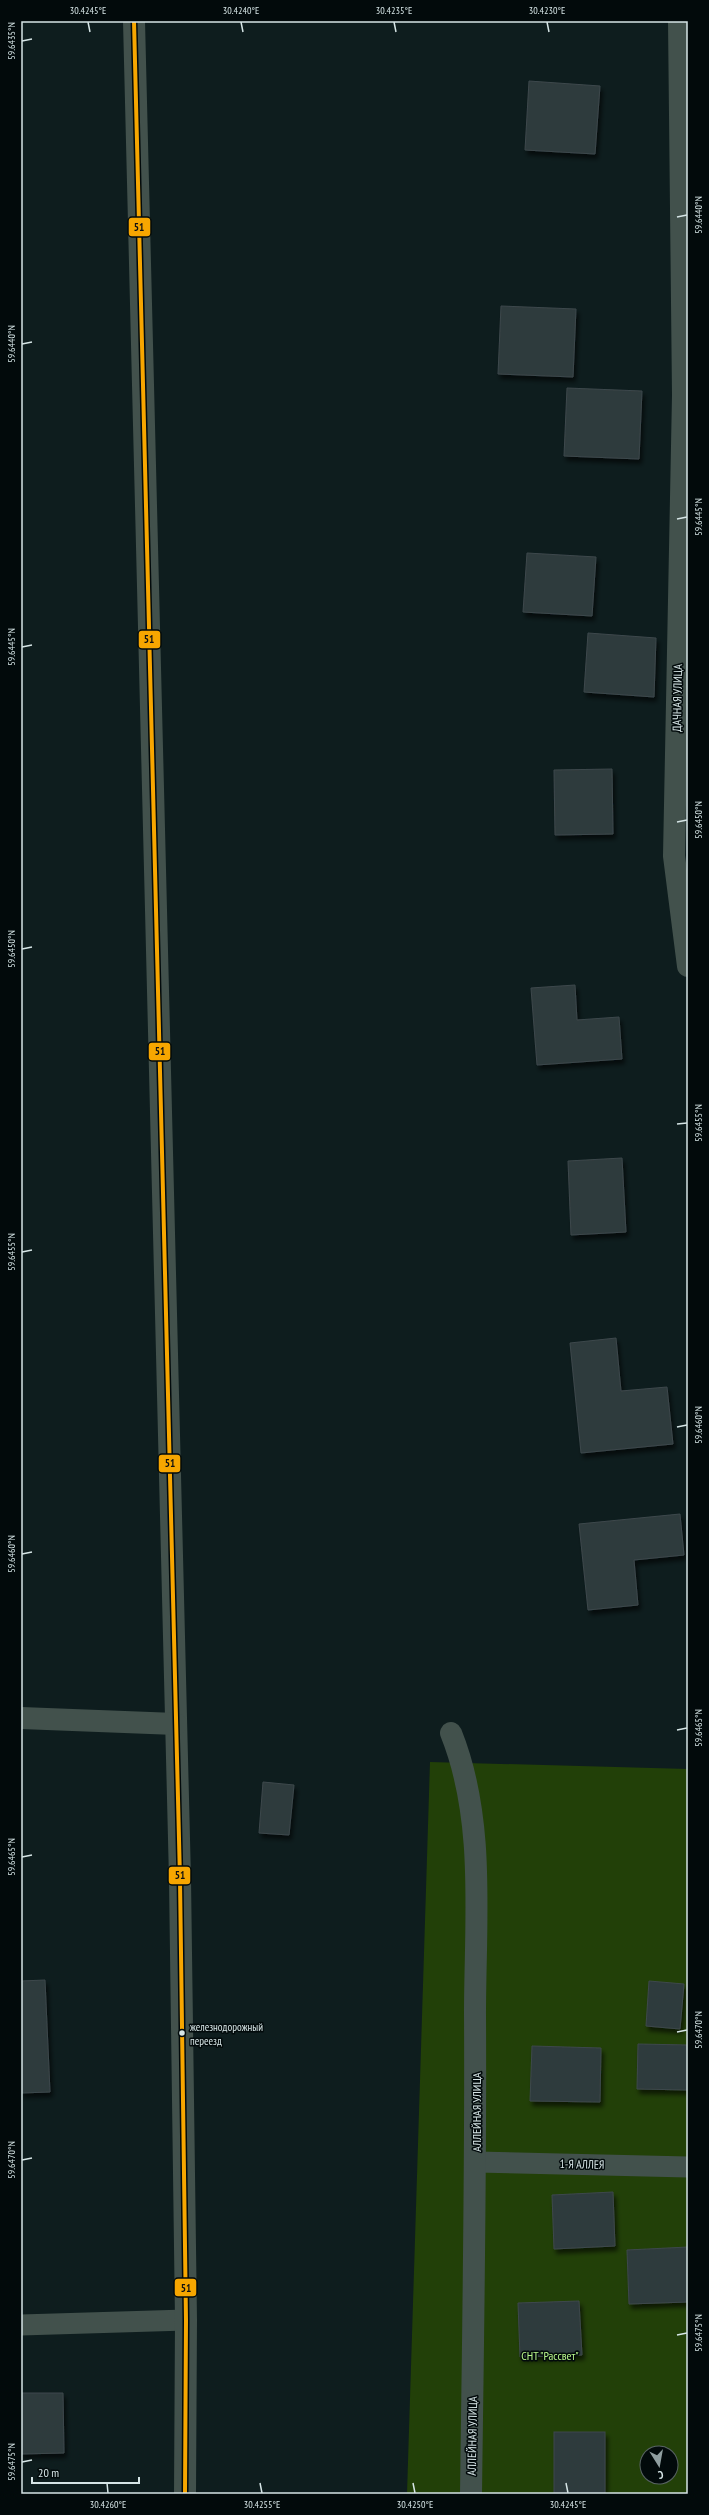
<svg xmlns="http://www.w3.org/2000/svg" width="709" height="2515" font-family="'PT Sans Narrow',sans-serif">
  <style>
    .green { fill: #224008; fill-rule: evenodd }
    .building { fill: #2f3a3c; stroke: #3d484c; filter: url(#shadow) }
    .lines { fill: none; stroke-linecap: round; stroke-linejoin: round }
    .service { stroke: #42514c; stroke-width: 21 }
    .minor { stroke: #42514c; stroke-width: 22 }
    .tertiary { stroke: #42514c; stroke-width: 22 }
    .bus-1-casing { stroke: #020a0b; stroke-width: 7 }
    .bus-1 { stroke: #f7a600; stroke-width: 4 }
    .ticks { fill: none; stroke: #d6e5e6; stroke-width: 1.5 }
    .bus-dot { fill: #d6e5e6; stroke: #020a0b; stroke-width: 1.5 }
    .labels { text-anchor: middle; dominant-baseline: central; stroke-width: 3; stroke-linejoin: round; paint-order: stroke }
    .bus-label { font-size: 11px; fill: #d6e5e6; stroke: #020a0b; text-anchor: start }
    .street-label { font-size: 12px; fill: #d6e5e6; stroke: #020a0b }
    .park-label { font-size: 12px; fill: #b9f88c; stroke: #020a0b }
    .line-badge { stroke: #020a0b; stroke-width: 1.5 }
    .pale-badge-label { font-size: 11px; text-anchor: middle; font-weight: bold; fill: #111 }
    .neatline { fill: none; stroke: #d6e5e6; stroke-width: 1.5 }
    .ticks-label { font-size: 10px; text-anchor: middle; fill: #d6e5e6 }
  </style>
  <defs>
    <filter id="shadow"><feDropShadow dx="2.5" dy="4.5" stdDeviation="2" flood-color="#0009"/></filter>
  </defs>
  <rect width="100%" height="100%" fill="#0e1d1e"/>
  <path class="green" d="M430,1762l258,7v725h-281zM647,2453h24v24h-24z"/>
  <g class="building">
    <polygon points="529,81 600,86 595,154 525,150"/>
    <polygon points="501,306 576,309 573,377 498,374"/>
    <polygon points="567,388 642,391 639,459 564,456"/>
    <polygon points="527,553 596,557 592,616 523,612"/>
    <polygon points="588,633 656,638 654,697 584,692"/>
    <polygon points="612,769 613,834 555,835 554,770"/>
    <polygon points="575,985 577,1020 619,1017 622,1059 537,1065 531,988"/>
    <polygon points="622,1158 626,1232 571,1235 568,1161"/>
    <polygon points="616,1338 621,1391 667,1387 673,1444 581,1453 570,1343"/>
    <polygon points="680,1514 684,1555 634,1560 638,1605 588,1610 579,1524"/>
    <polygon points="263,1782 294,1785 289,1835 259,1833"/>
    <polygon points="45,1980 50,2092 21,2093 21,1981"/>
    <polygon points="649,1981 684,1984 680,2029 646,2026"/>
    <polygon points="638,2044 688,2045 688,2090 637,2089"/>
    <polygon points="532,2046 601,2048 600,2102 530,2101"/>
    <polygon points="613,2192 615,2246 554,2249 552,2195"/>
    <polygon points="688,2247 688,2302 629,2304 627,2250"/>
    <polygon points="579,2301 582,2355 520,2357 518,2303"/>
    <polygon points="21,2393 63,2393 64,2453 21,2454"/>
    <rect x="554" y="2432" width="51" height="62"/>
  </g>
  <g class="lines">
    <g class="service">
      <polyline points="476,2162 688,2167"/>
      <polyline points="21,2325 186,2320"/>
    </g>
    <g class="minor">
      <polyline points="679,21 683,395 674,856 688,966"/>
      <path d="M451,1733c35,87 24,188 24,281 1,160 -2,320 -4,480"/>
    </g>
    <g class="tertiary">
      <polyline points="134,21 180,1879 186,2320 185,2494"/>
      <polyline points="21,1718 176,1724"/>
    </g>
    <g class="bus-1-casing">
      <polyline id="bus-1" points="134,21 180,1879 186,2320 185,2494"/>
    </g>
    <use href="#bus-1" class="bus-1"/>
  </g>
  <path class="ticks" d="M88,22l2,10M241,22l2,10M394,22l2,10M547,22l2,10M22,41l10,-2M677,217l10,-2M22,344l10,-2M677,519l10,-2M22,647l10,-2M677,822l10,-2M22,949l10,-2M677,1124l10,-1M22,1252l10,-2M677,1427l10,-2M22,1554l10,-2M677,1730l10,-2M22,1857l10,-2M677,2032l10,-2M22,2160l10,-2M677,2335l10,-2M22,2462l10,-2M107,2483l1,10M260,2483l2,10M413,2483l2,10M566,2483l2,10"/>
  <circle class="bus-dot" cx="182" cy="2033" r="3.5"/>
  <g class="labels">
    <g class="bus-label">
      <text x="190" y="2027">железнодорожный<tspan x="190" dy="14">переезд</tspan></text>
    </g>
    <g class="street-label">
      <text transform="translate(677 698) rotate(-89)">ДАЧНАЯ УЛИЦА</text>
      <text transform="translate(476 2112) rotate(-90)">АЛЛЕЙНАЯ УЛИЦА</text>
      <text transform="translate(582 2164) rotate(1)">1-Я АЛЛЕЯ</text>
      <text transform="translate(472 2436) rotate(-89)">АЛЛЕЙНАЯ УЛИЦА</text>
    </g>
    <g class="park-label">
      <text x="550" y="2355">СНТ "Рассвет"</text>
    </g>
  </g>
  <g class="line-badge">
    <rect x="128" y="217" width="23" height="20" rx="4" fill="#f7a600"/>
    <rect x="138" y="630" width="23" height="19" rx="4" fill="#f7a600"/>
    <rect x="148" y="1042" width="23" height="19" rx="4" fill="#f7a600"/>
    <rect x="158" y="1454" width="23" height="19" rx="4" fill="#f7a600"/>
    <rect x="168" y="1866" width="23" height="19" rx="4" fill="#f7a600"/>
    <rect x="174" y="2278" width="23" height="19" rx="4" fill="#f7a600"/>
  </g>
  <g class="pale-badge-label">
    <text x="139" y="231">51</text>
    <text x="149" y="643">51</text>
    <text x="160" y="1055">51</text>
    <text x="170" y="1467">51</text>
    <text x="180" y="1879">51</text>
    <text x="186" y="2292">51</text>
  </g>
  <rect width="709" height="2515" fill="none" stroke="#020a0b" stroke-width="44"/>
  <g transform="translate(659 2465) rotate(169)"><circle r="19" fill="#020a0b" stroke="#576263"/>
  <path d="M0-3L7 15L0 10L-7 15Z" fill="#909fa0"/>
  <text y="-6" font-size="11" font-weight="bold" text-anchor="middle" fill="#d6e5e6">С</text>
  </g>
  <path d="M32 2477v6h107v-6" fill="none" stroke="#d6e5e6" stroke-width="2"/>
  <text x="38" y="2477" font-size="12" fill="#d6e5e6" stroke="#020a0b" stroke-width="3" paint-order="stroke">20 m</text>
  <rect x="22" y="22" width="665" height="2471" class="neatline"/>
  <g class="ticks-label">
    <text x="88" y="14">30.4245°E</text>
    <text x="241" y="14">30.4240°E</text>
    <text x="394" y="14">30.4235°E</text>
    <text x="547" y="14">30.4230°E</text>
    <text transform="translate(11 41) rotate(-90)" y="4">59.6435°N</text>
    <text transform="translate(698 215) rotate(-90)" y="4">59.6440°N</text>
    <text transform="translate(11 344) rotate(-90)" y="4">59.6440°N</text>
    <text transform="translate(698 517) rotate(-90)" y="4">59.6445°N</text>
    <text transform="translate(11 647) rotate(-90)" y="4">59.6445°N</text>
    <text transform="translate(698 820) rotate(-90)" y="4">59.6450°N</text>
    <text transform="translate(11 949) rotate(-90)" y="4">59.6450°N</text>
    <text transform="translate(698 1123) rotate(-90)" y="4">59.6455°N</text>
    <text transform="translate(11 1252) rotate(-90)" y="4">59.6455°N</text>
    <text transform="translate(698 1425) rotate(-90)" y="4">59.6460°N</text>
    <text transform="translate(11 1554) rotate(-90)" y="4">59.6460°N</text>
    <text transform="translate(698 1728) rotate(-90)" y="4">59.6465°N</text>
    <text transform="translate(11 1857) rotate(-90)" y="4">59.6465°N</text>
    <text transform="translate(698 2030) rotate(-90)" y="4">59.6470°N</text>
    <text transform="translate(11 2160) rotate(-90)" y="4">59.6470°N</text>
    <text transform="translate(698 2333) rotate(-90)" y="4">59.6475°N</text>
    <text transform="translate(11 2462) rotate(-90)" y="4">59.6475°N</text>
    <text x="108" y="2508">30.4260°E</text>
    <text x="262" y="2508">30.4255°E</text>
    <text x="415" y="2508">30.4250°E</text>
    <text x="568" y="2508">30.4245°E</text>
  </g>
</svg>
